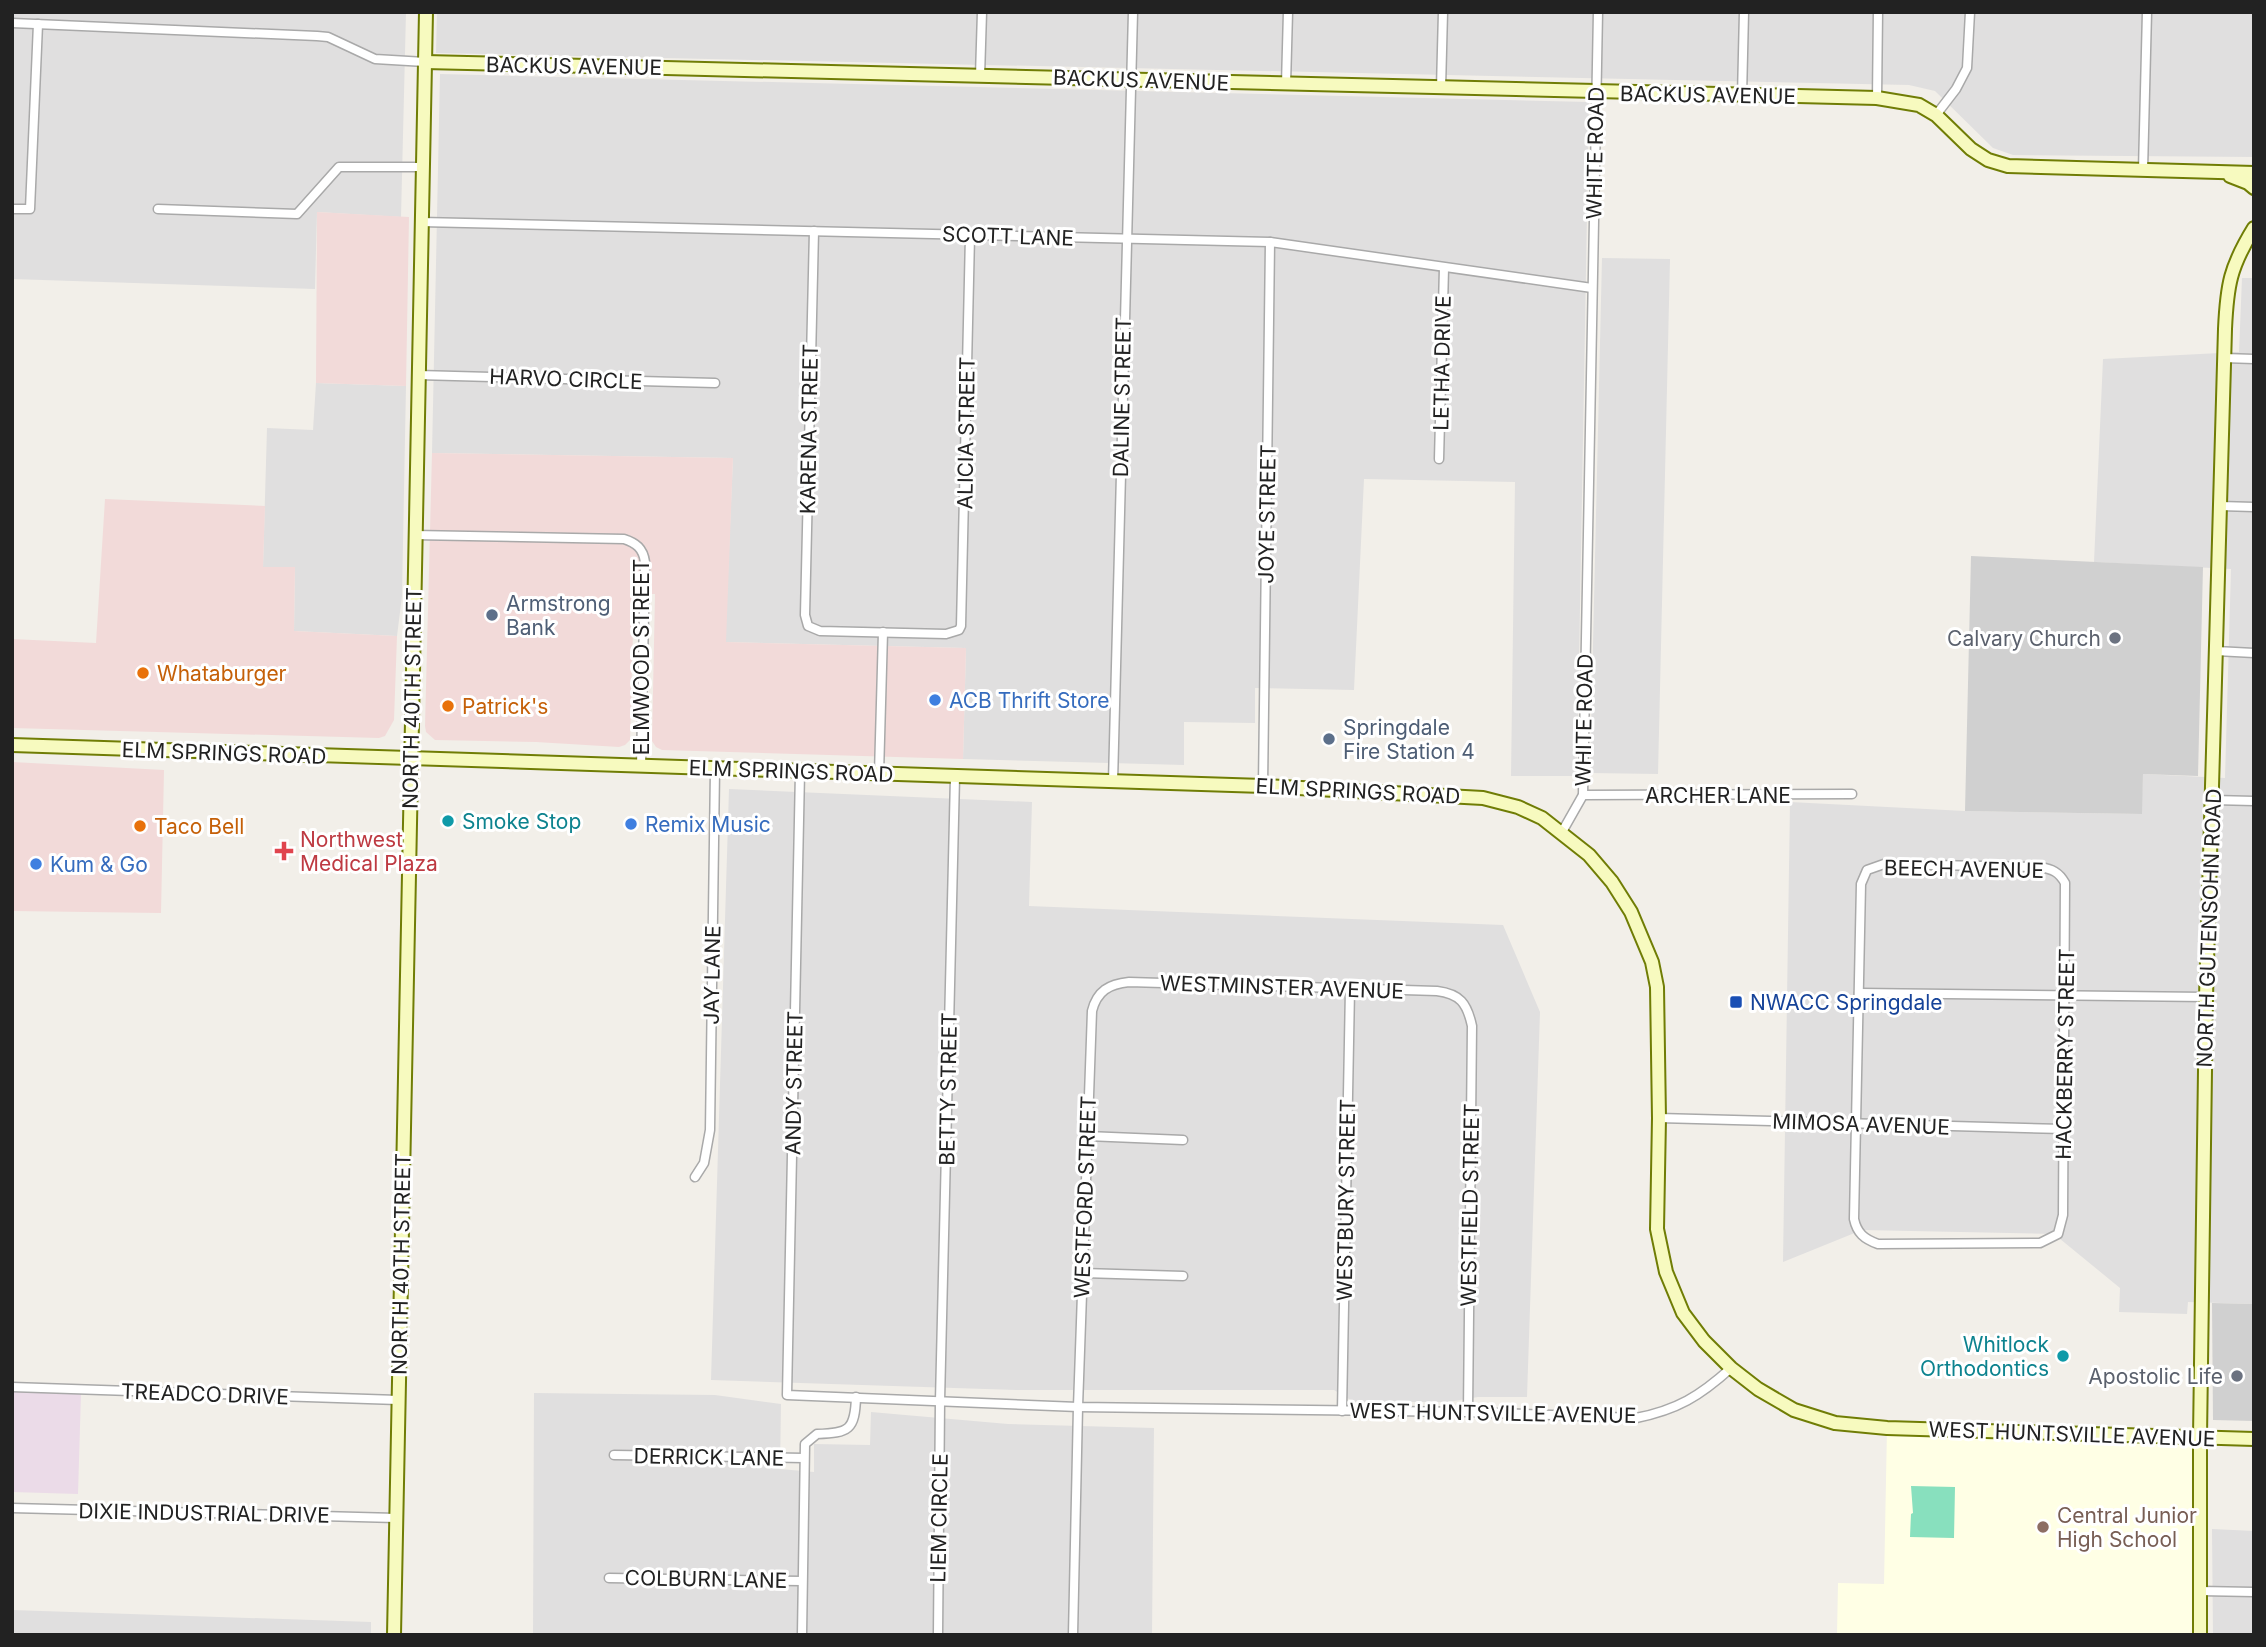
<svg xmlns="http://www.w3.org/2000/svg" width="2266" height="1647" font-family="Inter,sans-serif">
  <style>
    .residential { fill: #e0dfdf }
    .commercial { fill: #f2dad9 }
    .industrial { fill: #ebdbe8 }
    .education { fill: #ffffe5 }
    .religious { fill: #d0d0d0 }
    .pitch { fill: #88e0be }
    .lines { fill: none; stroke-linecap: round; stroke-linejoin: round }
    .street-casing { stroke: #a9a9a9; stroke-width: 11 }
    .secondary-casing { stroke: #707d05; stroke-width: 16 }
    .street { stroke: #fff; stroke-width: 8 }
    .secondary { stroke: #f7fabf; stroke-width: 12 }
    .service-dot { fill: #5c6f8a; stroke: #fff; stroke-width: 2.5 }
    .worship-dot { fill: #6b7280; stroke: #fff; stroke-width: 2.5 }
    .food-dot { fill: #e8710a; stroke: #fff; stroke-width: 2.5 }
    .shop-dot { fill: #3f7fe0; stroke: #fff; stroke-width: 2.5 }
    .culture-dot { fill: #0f9aa8; stroke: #fff; stroke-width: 2.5 }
    .health-dot { fill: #e0444e; stroke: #fff; stroke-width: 2.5 }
    .transit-dot { fill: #1a4fb4; stroke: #fff; stroke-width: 2.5 }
    .education-dot { fill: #8d6e63; stroke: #fff; stroke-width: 2.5 }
    .labels { text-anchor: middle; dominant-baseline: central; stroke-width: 6; stroke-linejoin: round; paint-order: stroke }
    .street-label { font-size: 21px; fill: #222; stroke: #fff }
    .service-label { font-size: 21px; fill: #4e5e75; stroke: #fff; text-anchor: start }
    .worship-label { font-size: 21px; fill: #5b616d; stroke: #fff; text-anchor: end }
    .food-label { font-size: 21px; fill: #c56008; stroke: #fff; text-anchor: start }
    .shop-label { font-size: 21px; fill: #366cbe; stroke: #fff; text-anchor: start }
    .culture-label { font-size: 21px; fill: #0d838f; stroke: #fff; text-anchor: start }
    .health-label { font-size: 21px; fill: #be3a42; stroke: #fff; text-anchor: start }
    .transit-label { font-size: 21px; fill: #164399; stroke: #fff; text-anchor: start }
    .education-label { font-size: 21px; fill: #785e54; stroke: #fff; text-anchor: start }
  </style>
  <rect width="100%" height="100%" fill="#f2efe9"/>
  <g class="residential">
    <polygon points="12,12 406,12 401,217 317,212 315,289 12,279"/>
    <polygon points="437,12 2254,12 2254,157 2013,155 1993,148 1935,91 1909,85 436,53"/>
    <polygon points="440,74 1589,102 1577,776 1511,776 1515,482 1364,479 1354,690 1255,688 1255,723 1184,722 1184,765 963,759 966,648 725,642 733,458 432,453"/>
    <polygon points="1602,258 1670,259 1658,774 1590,773"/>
    <polygon points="2242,278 2254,278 2254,1304 2188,1302 2187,1314 2119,1312 2120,1288 2054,1234 1862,1230 1783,1262 1790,802 1965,811 2141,814 2143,774 2225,778 2231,569 2094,562 2103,359 2239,352"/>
    <polygon points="316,383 406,386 402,596 397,636 294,631 295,567 263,567 267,428 313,430"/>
    <polygon points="729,789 1032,802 1029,906 1503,925 1540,1012 1527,1397 1478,1397 1448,1402 1354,1402 1334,1390 1016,1390 711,1380"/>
    <polygon points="534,1393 715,1395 781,1404 780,1469 814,1472 814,1444 870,1445 871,1412 1008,1424 1154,1428 1152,1635 533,1635"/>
    <polygon points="2212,1529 2254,1531 2254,1635 2213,1635"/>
    <polygon points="12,1610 371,1622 371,1635 12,1635"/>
  </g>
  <g class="commercial">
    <polygon points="317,212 409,217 406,386 316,383"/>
    <polygon points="432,453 733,458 726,642 966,648 963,759 662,750 656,747 652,741 655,594 634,594 630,740 625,745 619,747 536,742 435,740 426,732 425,726"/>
    <polygon points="105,499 265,506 263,567 295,567 294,631 397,636 394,720 385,736 379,738 12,728 12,639 96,643"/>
    <polygon points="12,762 164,770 161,913 12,911"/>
  </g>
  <polygon class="industrial" points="12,1391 81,1393 78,1494 12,1492"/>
  <polygon class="education" points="1887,1428 2200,1438 2200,1635 1837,1635 1838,1583 1884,1584"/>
  <g class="religious">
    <polygon points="1971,556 2203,567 2198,776 2143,774 2142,814 1965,811"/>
    <polygon points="2212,1303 2254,1304 2254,1421 2213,1420"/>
  </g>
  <polygon class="pitch" points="1911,1486 1955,1487 1954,1538 1910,1537 1911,1514 1913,1513"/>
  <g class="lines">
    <g class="street-casing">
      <g id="street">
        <polyline points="12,23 317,36 328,37 375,59 425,62"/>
        <polyline points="980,76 982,12"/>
        <polyline points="1286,84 1288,12"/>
        <polyline points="1441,88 1443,12"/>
        <polyline points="1742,96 1744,12"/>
        <polyline points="1877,98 1878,12"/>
        <polyline points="1936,115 1956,89 1967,68 1970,12"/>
        <polyline points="2143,170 2147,12"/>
        <polyline points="12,209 30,209 38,24"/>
        <polyline points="158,209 297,214 339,167 422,167"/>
        <polyline points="421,222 1270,242 1592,288"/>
        <polyline points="814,231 805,615 808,626 820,631 946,634 959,630 961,626 970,236"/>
        <polyline points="2224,358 2254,359"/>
        <polyline points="418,375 715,383"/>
        <polyline points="1439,459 1444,268"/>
        <polyline points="2220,506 2254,507"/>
        <path d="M414,535l210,4c12,4 19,9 21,23l-4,205"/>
        <polyline points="2216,651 2254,653"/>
        <path d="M800,772l-13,623 291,12 390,5 168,6c41,-8 64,-22 95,-50"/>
        <polyline points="879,774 883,632"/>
        <polyline points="1113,782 1133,12"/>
        <polyline points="1263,786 1270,242"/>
        <polyline points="1583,795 1852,794"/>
        <polyline points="2213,800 2254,801"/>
        <polyline points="1562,832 1583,795 1598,12"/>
        <path d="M1884,864l156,3c12,2 19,5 25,16l-2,332 -5,19 -18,9 -162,1c-14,-5 -21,-11 -24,-25l7,-335 6,-14z"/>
        <polyline points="1859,993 2206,997"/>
        <polyline points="1659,1118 2064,1129"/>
        <polyline points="1087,1136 1183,1140"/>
        <polyline points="695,1177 704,1163 710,1130 715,769"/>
        <polyline points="1083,1273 1183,1276"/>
        <polyline points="12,1387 398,1400"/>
        <polyline points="1342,1411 1350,989"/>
        <polyline points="614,1455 804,1458"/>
        <polyline points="12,1508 396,1518"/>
        <polyline points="609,1578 802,1581"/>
        <polyline points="2200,1591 2254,1592"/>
        <path d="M802,1635l3,-191 12,-10c32,-1 38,-4 39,-37"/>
        <polyline points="938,1635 940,1401 955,777"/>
        <path d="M1073,1635l5,-228 14,-396c5,-20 17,-27 37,-29l308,9c23,3 30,12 35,35l-4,386"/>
      </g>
    </g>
    <g class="secondary-casing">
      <g id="secondary">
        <polyline points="425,62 1877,98 1919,105 1936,115 1971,149 1988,160 2008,166 2254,173"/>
        <polyline points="2230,176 2248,183 2254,188"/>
        <polyline points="12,745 1263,786 1483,798 1518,807 1542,818 1589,855 1612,882 1631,912 1652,962 1657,987 1659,1118 1657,1229 1666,1272 1683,1313 1704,1341 1731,1368 1758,1389 1794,1410 1835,1423 1887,1428 2254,1439"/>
        <polyline points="394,1635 426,12"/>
        <path d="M2200,1635v-197l6,-441 19,-668c2,-44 5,-62 29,-101"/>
      </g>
    </g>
    <use href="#street" class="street"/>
    <use href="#secondary" class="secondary"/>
  </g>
  <g class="service-dot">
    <circle cx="492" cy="615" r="7"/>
    <circle cx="1329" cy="739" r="7"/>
  </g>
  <g class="worship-dot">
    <circle cx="2115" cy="638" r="7"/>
    <circle cx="2237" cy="1376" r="7"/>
  </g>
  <g class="food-dot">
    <circle cx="143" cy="673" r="7"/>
    <circle cx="448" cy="706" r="7"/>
    <circle cx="140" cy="826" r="7"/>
  </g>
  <g class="shop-dot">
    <circle cx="935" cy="700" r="7"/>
    <circle cx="631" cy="824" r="7"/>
    <circle cx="36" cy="864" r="7"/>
  </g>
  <g class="culture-dot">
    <circle cx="448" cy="821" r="7"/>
    <circle cx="2063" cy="1356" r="7"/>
  </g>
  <path class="health-dot" d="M280.5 840.5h7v7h7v7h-7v7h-7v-7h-7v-7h7z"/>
  <rect class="transit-dot" x="1729" y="995" width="14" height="14" rx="3.5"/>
  <circle class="education-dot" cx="2043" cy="1527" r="7"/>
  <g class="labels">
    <g class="street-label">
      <text transform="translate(574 66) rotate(1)">BACKUS AVENUE</text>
      <text transform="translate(1141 80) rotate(2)">BACKUS AVENUE</text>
      <text transform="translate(1708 95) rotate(1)">BACKUS AVENUE</text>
      <text transform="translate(1595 153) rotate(-89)">WHITE ROAD</text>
      <text transform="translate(1008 236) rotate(2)">SCOTT LANE</text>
      <text transform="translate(1442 363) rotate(-89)">LETHA DRIVE</text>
      <text transform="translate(566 379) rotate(2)">HARVO CIRCLE</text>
      <text transform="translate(1122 397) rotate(-89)">DALINE STREET</text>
      <text transform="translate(809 429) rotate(-89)">KARENA STREET</text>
      <text transform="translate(966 433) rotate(-89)">ALICIA STREET</text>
      <text transform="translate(1267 514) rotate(-89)">JOYE STREET</text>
      <text transform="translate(641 657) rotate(-90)">ELMWOOD STREET</text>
      <text transform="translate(412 698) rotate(-89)">NORTH 40TH STREET</text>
      <text transform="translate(1584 720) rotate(-89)">WHITE ROAD</text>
      <text transform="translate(224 753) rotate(2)">ELM SPRINGS ROAD</text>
      <text transform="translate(791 771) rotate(2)">ELM SPRINGS ROAD</text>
      <text transform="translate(1358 791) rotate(3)">ELM SPRINGS ROAD</text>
      <text x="1718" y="795">ARCHER LANE</text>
      <text transform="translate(1964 869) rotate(1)">BEECH AVENUE</text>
      <text transform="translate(2209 928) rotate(-88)">NORTH GUTENSOHN ROAD</text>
      <text transform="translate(712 975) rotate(-89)">JAY LANE</text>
      <text transform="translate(1282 987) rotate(2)">WESTMINSTER AVENUE</text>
      <text transform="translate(2065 1054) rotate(-89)">HACKBERRY STREET</text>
      <text transform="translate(794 1083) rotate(-89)">ANDY STREET</text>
      <text transform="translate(948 1089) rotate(-89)">BETTY STREET</text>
      <text transform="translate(1861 1124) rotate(2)">MIMOSA AVENUE</text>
      <text transform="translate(1085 1197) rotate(-88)">WESTFORD STREET</text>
      <text transform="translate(1346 1200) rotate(-89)">WESTBURY STREET</text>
      <text transform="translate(1470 1205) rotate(-89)">WESTFIELD STREET</text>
      <text transform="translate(401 1264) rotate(-89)">NORTH 40TH STREET</text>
      <text transform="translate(205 1394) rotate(2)">TREADCO DRIVE</text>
      <text transform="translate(1493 1413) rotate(1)">WEST HUNTSVILLE AVENUE</text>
      <text transform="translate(2072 1434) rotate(2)">WEST HUNTSVILLE AVENUE</text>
      <text transform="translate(709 1457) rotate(1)">DERRICK LANE</text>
      <text transform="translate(204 1513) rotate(1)">DIXIE INDUSTRIAL DRIVE</text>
      <text transform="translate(939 1518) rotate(-89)">LIEM CIRCLE</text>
      <text transform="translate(706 1579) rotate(1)">COLBURN LANE</text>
    </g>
    <g class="service-label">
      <text x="506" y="603">Armstrong<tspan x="506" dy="24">Bank</tspan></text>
      <text x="1343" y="727">Springdale<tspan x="1343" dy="24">Fire Station 4</tspan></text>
    </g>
    <g class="worship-label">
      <text x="2101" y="638">Calvary Church</text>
      <text x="2223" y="1376">Apostolic Life</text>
    </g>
    <g class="food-label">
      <text x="157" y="673">Whataburger</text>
      <text x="462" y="706">Patrick's</text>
      <text x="154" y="826">Taco Bell</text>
    </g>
    <g class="shop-label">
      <text x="949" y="700">ACB Thrift Store</text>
      <text x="645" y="824">Remix Music</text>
      <text x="50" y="864">Kum &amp; Go</text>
    </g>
    <g class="culture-label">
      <text x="462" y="821">Smoke Stop</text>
      <text x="2049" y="1344" text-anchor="end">Whitlock<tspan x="2049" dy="24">Orthodontics</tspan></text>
    </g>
    <g class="health-label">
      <text x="300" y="839">Northwest<tspan x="300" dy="24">Medical Plaza</tspan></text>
    </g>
    <g class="transit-label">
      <text x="1750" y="1002">NWACC Springdale</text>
    </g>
    <g class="education-label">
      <text x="2057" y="1515">Central Junior<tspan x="2057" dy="24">High School</tspan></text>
    </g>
  </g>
  <rect width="2266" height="1647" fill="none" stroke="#222222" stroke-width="28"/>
</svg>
